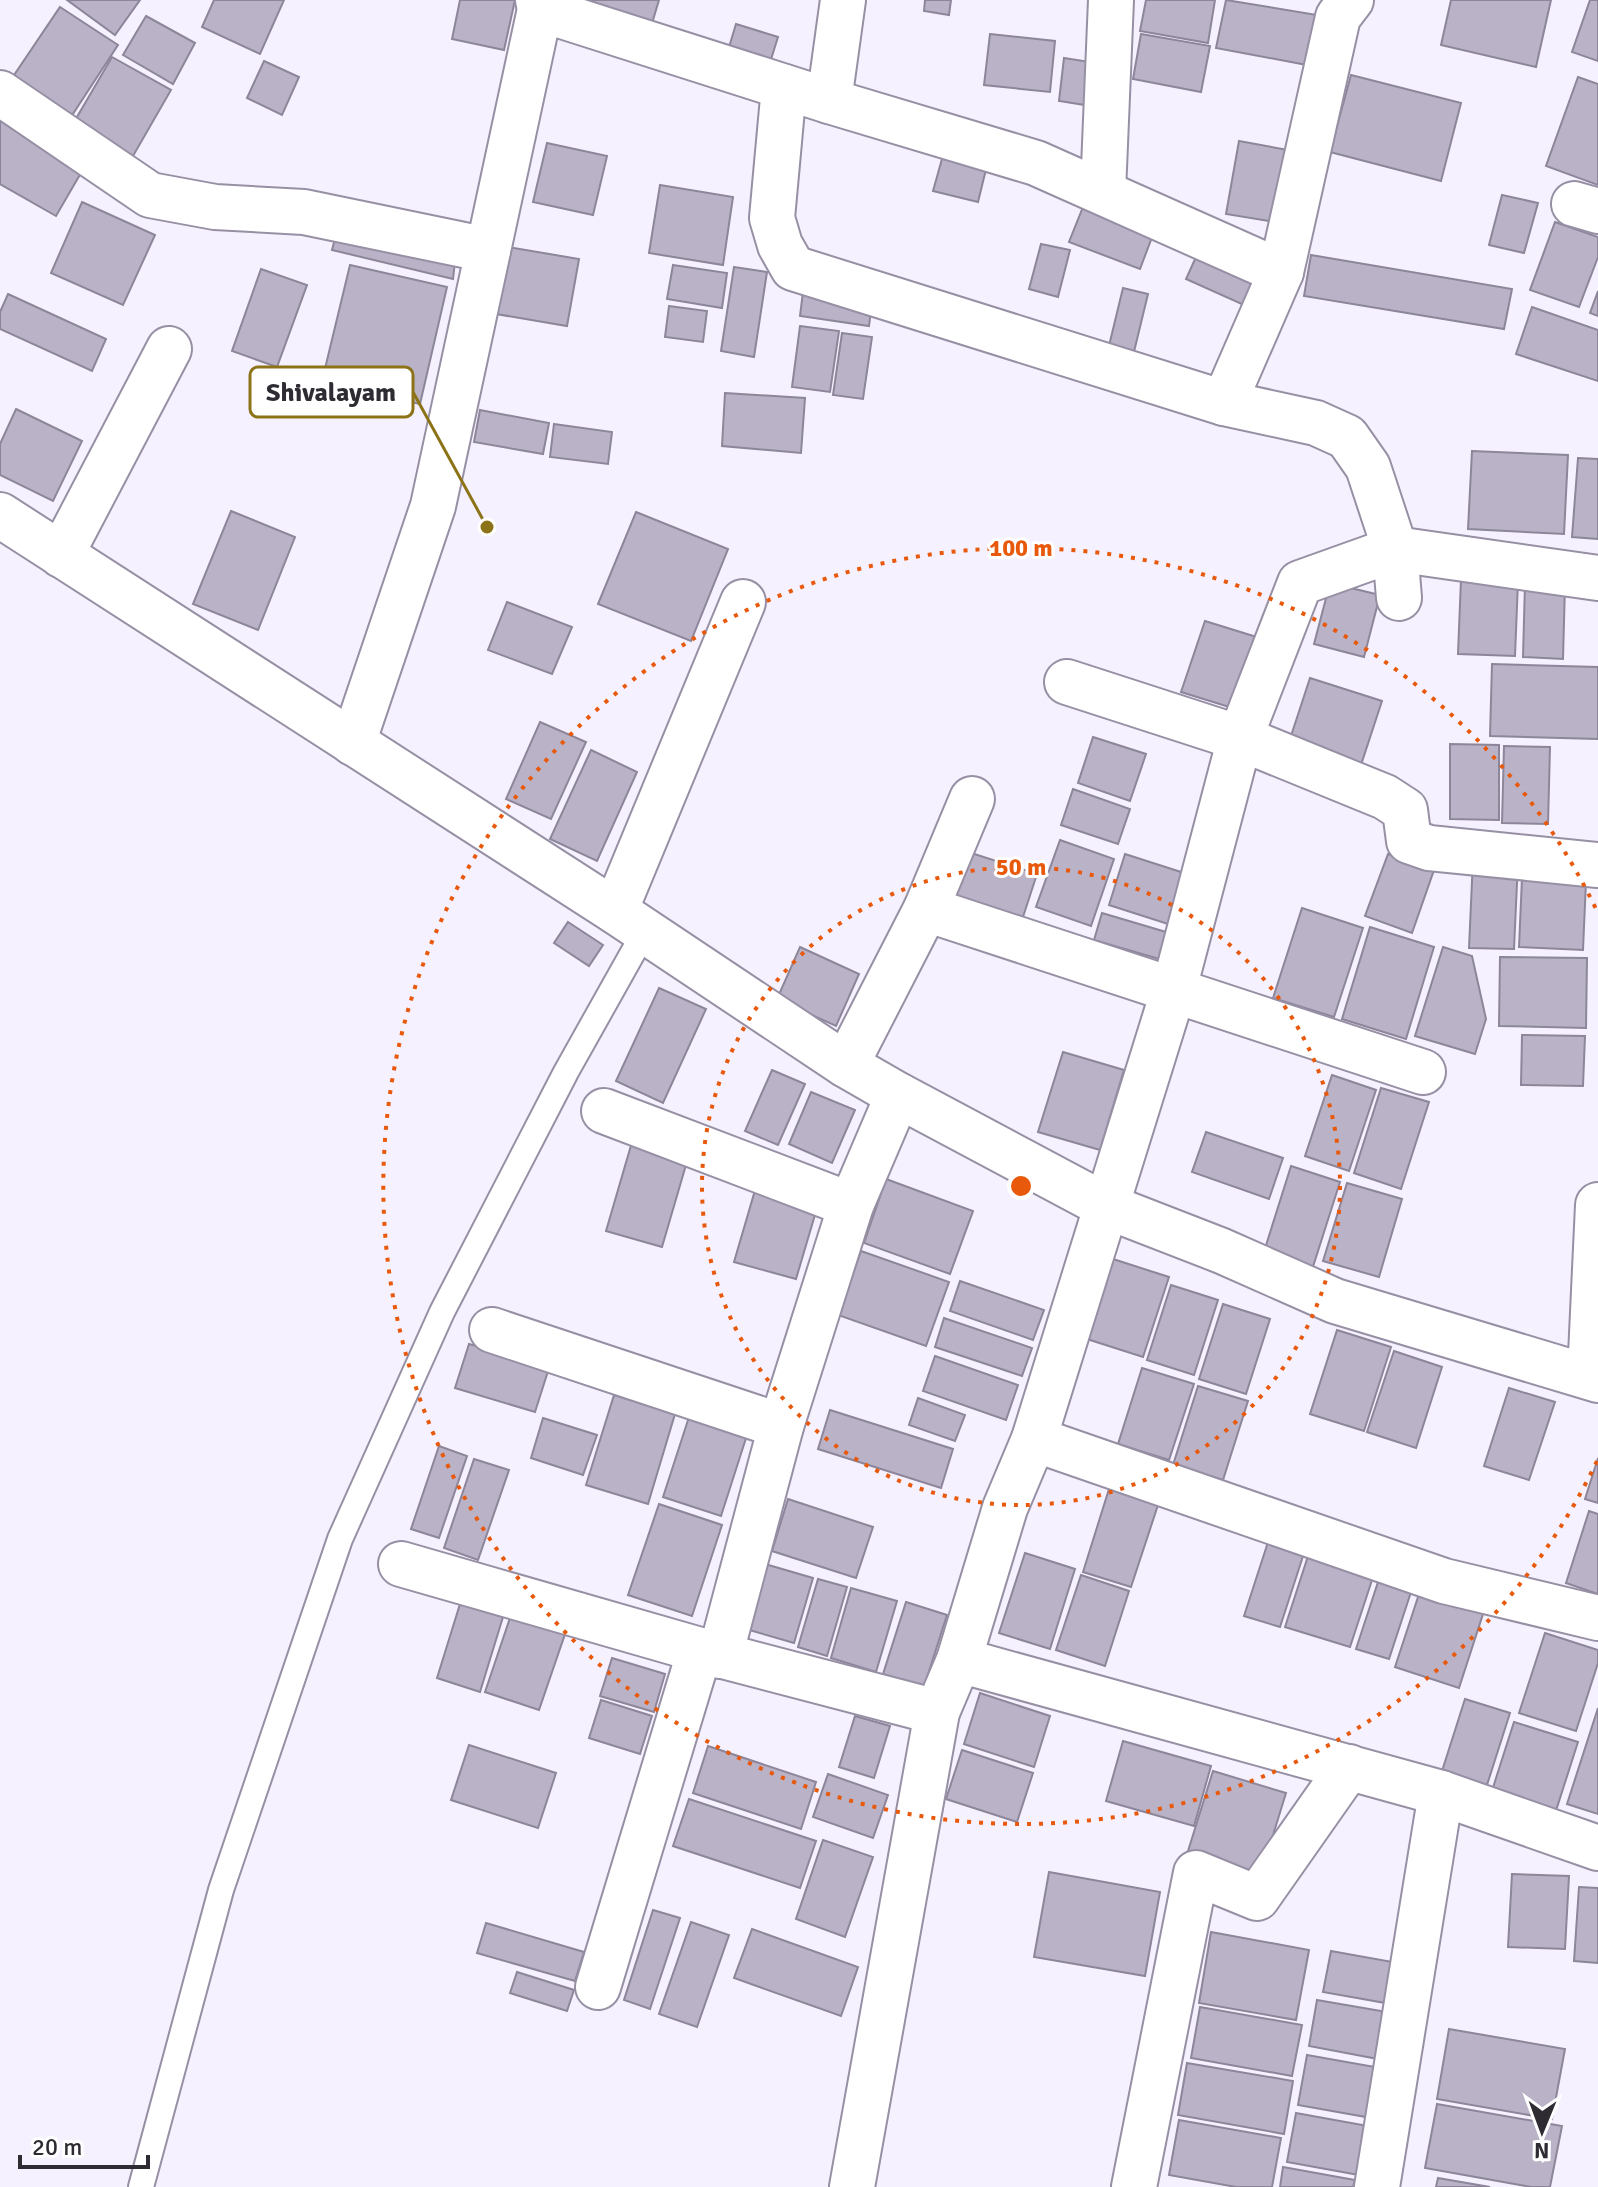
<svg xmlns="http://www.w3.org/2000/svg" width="1598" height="2187" font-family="Signika,sans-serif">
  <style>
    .building { fill: #bab3c8; stroke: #8d869a; stroke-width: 2 }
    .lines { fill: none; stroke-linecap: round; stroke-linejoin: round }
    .lane-casing { stroke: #9790a5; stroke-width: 28 }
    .street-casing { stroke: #9790a5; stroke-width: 48 }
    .lane { stroke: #fff; stroke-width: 24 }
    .street { stroke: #fff; stroke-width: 44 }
    .ring { fill: none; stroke: #e8590c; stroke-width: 4; stroke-dasharray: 4 8 }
    .centre { fill: #e8590c; stroke: #fff; stroke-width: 4 }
    .ring-label { font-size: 24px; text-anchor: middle; font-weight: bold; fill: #e8590c; stroke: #fff; stroke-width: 6; stroke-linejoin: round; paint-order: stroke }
    .leader { fill: none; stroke: #8d7317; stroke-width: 3 }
    .callout-dot { fill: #8d7317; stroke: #fff; stroke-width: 3 }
    .callout { fill: #fff; stroke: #8d7317; stroke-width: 3 }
    .callout-label { font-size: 26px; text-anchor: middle; font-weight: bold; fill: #2e2b33 }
  </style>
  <rect width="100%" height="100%" fill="#f6f1ff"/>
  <g class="building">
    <polygon points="67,0 140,0 115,35"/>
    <polygon points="214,0 284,0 260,54 202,27"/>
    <polygon points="460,0 515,0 504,50 452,39"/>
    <polygon points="587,0 659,0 650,30 584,10"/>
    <polygon points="925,0 951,0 949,15 924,11"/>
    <polygon points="1146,0 1215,0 1208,43 1140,31"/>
    <polygon points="1226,0 1317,15 1307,65 1216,48"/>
    <polygon points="1451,0 1551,0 1536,67 1441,45"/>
    <polygon points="1590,0 1598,0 1598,61 1572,52"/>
    <polygon points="60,7 118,45 63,129 4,90"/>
    <polygon points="146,16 195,43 173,84 123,55"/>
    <polygon points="736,24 778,37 768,69 726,57"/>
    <polygon points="990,34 1055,41 1050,92 984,85"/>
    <polygon points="1141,34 1210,46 1201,92 1133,79"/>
    <polygon points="112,57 171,90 129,163 70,129"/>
    <polygon points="1064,58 1090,62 1085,105 1059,101"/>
    <polygon points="264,61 299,77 282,115 247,98"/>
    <polygon points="1351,75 1461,103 1441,181 1330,152"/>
    <polygon points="1578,77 1598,84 1598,185 1546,166"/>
    <polygon points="0,108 89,159 56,216 0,184"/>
    <polygon points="947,141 990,153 978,202 933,191"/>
    <polygon points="1239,141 1288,150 1275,222 1226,214"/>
    <polygon points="547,143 607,156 593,215 533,202"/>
    <polygon points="660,185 733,197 723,265 649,253"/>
    <polygon points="1502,195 1538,203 1524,253 1489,245"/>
    <polygon points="1087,197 1157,224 1140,269 1069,242"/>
    <polygon points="82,202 155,235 123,305 51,273"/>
    <polygon points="1555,222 1598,237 1598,257 1579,307 1530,290"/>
    <polygon points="337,231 456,252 453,279 332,250"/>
    <polygon points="1041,244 1070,250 1058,297 1029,289"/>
    <polygon points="496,245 579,259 567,326 484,312"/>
    <polygon points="1201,246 1270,277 1255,310 1186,279"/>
    <polygon points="1311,255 1512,289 1504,329 1304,296"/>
    <polygon points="350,265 447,287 420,404 322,381"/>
    <polygon points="673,265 727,273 722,308 667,299"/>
    <polygon points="734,267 767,272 754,357 721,351"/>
    <polygon points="261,269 307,285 277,367 232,351"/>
    <polygon points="804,284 873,294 869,326 800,316"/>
    <polygon points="1123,288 1148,294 1132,360 1107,354"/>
    <polygon points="1598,291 1598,316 1590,313"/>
    <polygon points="8,294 106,339 92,371 0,329 0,312"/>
    <polygon points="669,306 707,311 703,342 665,337"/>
    <polygon points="1532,307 1598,330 1598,381 1516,354"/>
    <polygon points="800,326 839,331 830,392 792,387"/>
    <polygon points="842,333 872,337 863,399 833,395"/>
    <polygon points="725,393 805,398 801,453 722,446"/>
    <polygon points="16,409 82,441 53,501 0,475 0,444"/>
    <polygon points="480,410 549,423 543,454 474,442"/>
    <polygon points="554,424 612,432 608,464 550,457"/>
    <polygon points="1472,451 1568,455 1564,534 1468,529"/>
    <polygon points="1578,458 1598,459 1598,539 1572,537"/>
    <polygon points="231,511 295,537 258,630 193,604"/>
    <polygon points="636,512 728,549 691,641 598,604"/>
    <polygon points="1461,579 1518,581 1515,656 1458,654"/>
    <polygon points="1330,583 1380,595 1364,657 1314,644"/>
    <polygon points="1525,583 1565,585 1563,659 1523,657"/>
    <polygon points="507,602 572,627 552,674 488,650"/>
    <polygon points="1205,621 1263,639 1239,710 1181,692"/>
    <polygon points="1492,664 1598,667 1598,739 1490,736"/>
    <polygon points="1310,678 1382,701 1360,768 1288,745"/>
    <polygon points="540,722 586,742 551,819 506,799"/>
    <polygon points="1093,737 1146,754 1130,801 1078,783"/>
    <polygon points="1450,744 1499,745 1499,820 1450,819"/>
    <polygon points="1504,746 1550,747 1548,824 1502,823"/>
    <polygon points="591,750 637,772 597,861 550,839"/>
    <polygon points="1073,789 1130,809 1118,844 1061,825"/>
    <polygon points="1060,840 1114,859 1091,926 1036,907"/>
    <polygon points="965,851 1037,874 1022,920 950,897"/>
    <polygon points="1125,854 1184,873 1168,924 1109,905"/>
    <polygon points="1388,854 1434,870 1412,933 1365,916"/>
    <polygon points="1473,859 1518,861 1514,949 1469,948"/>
    <polygon points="1522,878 1586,881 1583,950 1519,947"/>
    <polygon points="1302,908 1363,928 1334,1017 1273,998"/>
    <polygon points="1102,913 1166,932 1159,959 1094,940"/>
    <polygon points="568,922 603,945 589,966 554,943"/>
    <polygon points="1370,927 1434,947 1406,1039 1342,1019"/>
    <polygon points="800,947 859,974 836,1026 777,999"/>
    <polygon points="1443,947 1472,956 1486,1019 1475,1054 1415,1036"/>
    <polygon points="1500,957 1587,958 1586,1028 1499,1026"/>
    <polygon points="659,988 706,1009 663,1103 616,1081"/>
    <polygon points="1522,1035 1585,1036 1583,1086 1521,1085"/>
    <polygon points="1063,1052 1124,1070 1100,1150 1038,1132"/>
    <polygon points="772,1070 805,1084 778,1145 745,1131"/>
    <polygon points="1332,1075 1376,1090 1349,1171 1305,1156"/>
    <polygon points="1381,1088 1429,1102 1401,1189 1354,1173"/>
    <polygon points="811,1092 855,1110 832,1163 789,1144"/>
    <polygon points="1206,1132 1283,1158 1269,1199 1192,1172"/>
    <polygon points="632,1142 688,1158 662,1247 606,1231"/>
    <polygon points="1291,1166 1340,1182 1311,1273 1262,1258"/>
    <polygon points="886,1179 973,1211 950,1274 864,1243"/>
    <polygon points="758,1180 820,1198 796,1279 734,1262"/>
    <polygon points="1347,1183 1402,1199 1379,1277 1323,1261"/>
    <polygon points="861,1251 949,1282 926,1346 838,1315"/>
    <polygon points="1113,1259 1169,1277 1143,1357 1087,1339"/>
    <polygon points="960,1281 1044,1310 1033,1340 950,1311"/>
    <polygon points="1171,1285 1218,1300 1194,1375 1147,1360"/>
    <polygon points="1223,1304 1270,1319 1246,1394 1199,1379"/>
    <polygon points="944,1318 1032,1348 1022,1376 935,1347"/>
    <polygon points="1337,1330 1391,1347 1364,1431 1310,1414"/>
    <polygon points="469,1344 549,1368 535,1412 455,1388"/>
    <polygon points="1394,1351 1442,1367 1416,1448 1367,1432"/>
    <polygon points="935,1356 1018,1385 1006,1420 923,1391"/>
    <polygon points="1142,1368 1194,1384 1169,1460 1118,1444"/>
    <polygon points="1198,1386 1248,1401 1223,1480 1173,1465"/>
    <polygon points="1509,1388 1555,1402 1529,1480 1484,1466"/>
    <polygon points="614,1395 675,1414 648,1504 586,1485"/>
    <polygon points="918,1398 965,1415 955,1441 909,1425"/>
    <polygon points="830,1410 953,1449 941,1488 818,1449"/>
    <polygon points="690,1414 748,1432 721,1516 663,1497"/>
    <polygon points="543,1418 597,1435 583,1475 531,1458"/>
    <polygon points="439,1446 467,1456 439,1538 411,1529"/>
    <polygon points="1598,1458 1598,1503 1585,1499"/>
    <polygon points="474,1459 509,1470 478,1560 444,1548"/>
    <polygon points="1109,1489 1158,1505 1131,1587 1083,1572"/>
    <polygon points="788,1499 873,1527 856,1578 772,1551"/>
    <polygon points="659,1504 722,1525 692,1616 628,1595"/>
    <polygon points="1589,1511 1598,1514 1598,1594 1566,1583"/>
    <polygon points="1269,1539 1305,1550 1280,1627 1244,1616"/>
    <polygon points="1025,1553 1075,1569 1050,1649 999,1633"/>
    <polygon points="1309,1553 1374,1574 1350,1647 1285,1627"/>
    <polygon points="765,1564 813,1578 794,1643 746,1629"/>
    <polygon points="1081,1575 1129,1591 1105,1666 1056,1650"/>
    <polygon points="818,1579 847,1587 827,1656 798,1647"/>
    <polygon points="1379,1579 1412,1589 1389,1659 1356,1649"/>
    <polygon points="851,1588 897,1601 876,1672 831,1658"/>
    <polygon points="1420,1591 1484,1611 1459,1688 1395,1667"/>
    <polygon points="906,1602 947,1615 924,1687 883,1674"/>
    <polygon points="460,1604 503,1617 480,1692 437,1678"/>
    <polygon points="511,1615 565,1634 539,1710 485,1692"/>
    <polygon points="1545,1633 1598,1650 1598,1663 1576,1731 1519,1713"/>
    <polygon points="612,1658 665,1674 654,1712 600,1696"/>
    <polygon points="980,1693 1050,1716 1034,1767 964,1744"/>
    <polygon points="1465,1699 1510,1713 1487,1785 1442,1771"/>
    <polygon points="601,1700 652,1716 640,1754 589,1738"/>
    <polygon points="1598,1708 1598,1814 1567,1804"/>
    <polygon points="855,1716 890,1726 874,1778 839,1767"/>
    <polygon points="1514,1722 1578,1742 1553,1820 1489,1800"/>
    <polygon points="1123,1741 1211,1766 1194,1826 1106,1801"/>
    <polygon points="469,1745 556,1773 538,1828 451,1800"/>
    <polygon points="708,1746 816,1782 801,1829 693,1793"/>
    <polygon points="962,1750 1033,1773 1017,1822 946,1799"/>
    <polygon points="1213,1771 1286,1793 1261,1874 1188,1851"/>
    <polygon points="828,1774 888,1795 873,1838 813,1817"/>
    <polygon points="689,1799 816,1841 800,1888 673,1846"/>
    <polygon points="823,1840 873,1857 845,1937 796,1919"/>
    <polygon points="1049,1872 1160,1892 1145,1976 1034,1957"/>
    <polygon points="1512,1874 1569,1876 1565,1949 1508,1947"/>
    <polygon points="1579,1887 1598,1888 1598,1963 1574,1961"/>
    <polygon points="653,1910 680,1918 650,2009 624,2000"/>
    <polygon points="691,1922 729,1935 697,2027 659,2014"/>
    <polygon points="486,1923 584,1952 575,1981 477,1953"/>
    <polygon points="752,1929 858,1967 841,2016 734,1978"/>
    <polygon points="1211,1932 1309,1950 1296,2020 1199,2003"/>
    <polygon points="1331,1951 1398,1963 1391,2004 1323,1992"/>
    <polygon points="517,1972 574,1990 567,2011 510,1993"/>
    <polygon points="1317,2000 1387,2012 1378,2059 1309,2046"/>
    <polygon points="1200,2007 1302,2025 1292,2076 1191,2058"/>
    <polygon points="1449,2029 1565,2049 1552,2119 1437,2099"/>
    <polygon points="1307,2055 1375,2067 1366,2117 1298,2105"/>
    <polygon points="1187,2063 1293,2081 1284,2134 1178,2115"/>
    <polygon points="1437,2104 1562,2126 1550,2187 1531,2187 1425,2168"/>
    <polygon points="1296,2113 1368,2126 1359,2175 1287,2162"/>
    <polygon points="1179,2120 1281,2138 1272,2187 1236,2187 1169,2175"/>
    <polygon points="1283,2167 1355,2180 1353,2187 1280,2187"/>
    <polygon points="1438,2178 1490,2187 1436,2187"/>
  </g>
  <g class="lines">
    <g class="lane-casing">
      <polyline id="lane" points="141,2187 221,1890 340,1539 442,1312 566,1072 645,931"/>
    </g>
    <g class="street-casing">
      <g id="street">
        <polyline points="538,0 540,9 829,101 1036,163 1281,272"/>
        <polyline points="1351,0 1338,17 1281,272 1224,403 1316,423 1347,437 1368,467 1395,549 1399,598"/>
        <polyline points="784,87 772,218 780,245 793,268 1224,403"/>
        <polyline points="0,93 150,195 215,207 304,212 488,250"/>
        <polyline points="829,101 843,0"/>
        <polyline points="1103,192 1111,0"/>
        <polyline points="1574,204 1598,211"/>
        <polyline points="0,515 615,911 846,1065 898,1095 1106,1206 1222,1251 1335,1301 1598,1380"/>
        <polyline points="61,555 169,349"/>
        <polyline points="1067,682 1240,738 1385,797 1405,810 1409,841 1429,848 1598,865"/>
        <polyline points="353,743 433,506 542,0"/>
        <polyline points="926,909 1423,1072"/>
        <polyline points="615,911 743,602"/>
        <polyline points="846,1065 926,909 972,799"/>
        <polyline points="604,1111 851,1205"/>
        <polyline points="492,1330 781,1426"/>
        <polyline points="1590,1377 1598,1205"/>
        <polyline points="1034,1439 1444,1581 1598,1618"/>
        <polyline points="401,1564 700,1650 937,1712"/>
        <polyline points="720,1656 781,1426 851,1205 898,1095"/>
        <polyline points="959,1660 1441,1793 1598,1848"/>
        <polyline points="598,1987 700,1650"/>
        <polyline points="852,2187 937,1712 959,1660 1005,1508 1034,1439 1174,989 1240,738 1300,583 1395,549 1598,578"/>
        <polyline points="1134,2187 1196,1873 1257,1898 1349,1767"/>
        <polyline points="1377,2187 1441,1793"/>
      </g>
    </g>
    <use href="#lane" class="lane"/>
    <use href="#street" class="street"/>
  </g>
  <g class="ring">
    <circle cx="1021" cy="1186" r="319"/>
    <path d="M1597 1461A638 638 0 1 1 1597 911"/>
  </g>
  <circle cx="1021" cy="1186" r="12" class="centre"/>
  <g class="ring-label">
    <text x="1021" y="556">100 m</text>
    <text x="1021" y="875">50 m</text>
  </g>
  <path class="leader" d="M487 527L413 392"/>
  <circle class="callout-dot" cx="487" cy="527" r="8"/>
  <rect class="callout" x="250" y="367" width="163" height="50" rx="8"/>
  <g class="callout-label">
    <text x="331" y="401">Shivalayam</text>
  </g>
  <g transform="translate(1542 2131) rotate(181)" stroke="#ffffff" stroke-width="6" paint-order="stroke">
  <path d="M0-6L14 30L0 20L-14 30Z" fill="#2e2b33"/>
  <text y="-12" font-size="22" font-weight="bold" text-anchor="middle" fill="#2e2b33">N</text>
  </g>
  <path d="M20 2155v12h128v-12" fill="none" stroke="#2e2b33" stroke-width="4"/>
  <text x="32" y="2155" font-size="24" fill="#2e2b33" stroke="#ffffff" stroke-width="6" paint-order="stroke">20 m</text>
</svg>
